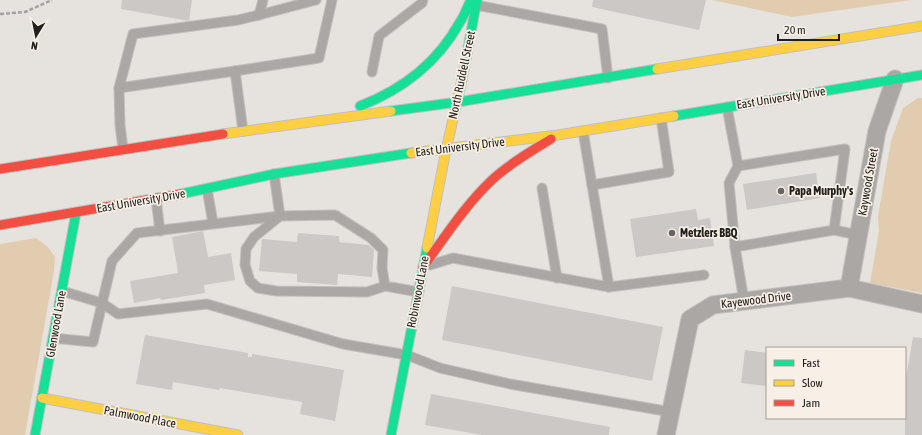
<svg xmlns="http://www.w3.org/2000/svg" width="922" height="435" font-family="'Asap Condensed',sans-serif">
  <style>
    .green { fill: #e2ccb0 }
    .building { fill: #ccc8c5 }
    .lines { fill: none; stroke-linecap: round; stroke-linejoin: round }
    .lane-casing { stroke: #c2bfbc; stroke-width: 11 }
    .street-casing { stroke: #c2bfbc; stroke-width: 19 }
    .fast-casing { stroke: #c2bfbc; stroke-width: 11 }
    .slow-casing { stroke: #c2bfbc; stroke-width: 11 }
    .jam-casing { stroke: #c2bfbc; stroke-width: 11 }
    .path { stroke: #a5a3a1; stroke-width: 2.5; stroke-dasharray: 4 2; stroke-linecap: butt }
    .lane { stroke: #aaa7a5; stroke-width: 9 }
    .street { stroke: #aaa7a5; stroke-width: 17 }
    .fast { stroke: #16e098; stroke-width: 9 }
    .slow { stroke: #ffcf43; stroke-width: 9 }
    .jam { stroke: #f24e42; stroke-width: 9 }
    .poi-dot { fill: #676460; stroke: #f8f0e7; stroke-width: 1.5 }
    .labels { text-anchor: middle; dominant-baseline: central; stroke-width: 3.5; stroke-linejoin: round; paint-order: stroke }
    .street-label { font-size: 12px; fill: #22201c; stroke: #f8f0e7 }
    .poi-label { font-size: 12px; font-weight: bold; fill: #22201c; stroke: #f8f0e7; text-anchor: start }
  </style>
  <rect width="100%" height="100%" fill="#e6e2de"/>
  <g class="green">
    <polygon points="712,0 911,0 792,17"/>
    <polygon points="918,98 922,98 922,293 870,283 879,231 878,216 891,141 903,108"/>
    <polygon points="36,238 48,247 55,257 54,271 25,435 0,435 0,244"/>
  </g>
  <g class="building">
    <polygon points="122,0 192,0 189,21 121,9"/>
    <polygon points="593,0 706,0 699,30 592,7"/>
    <polygon points="816,173 820,198 747,210 743,184"/>
    <polygon points="696,209 698,220 710,218 714,246 636,257 630,219"/>
    <polygon points="203,231 208,257 231,253 235,280 204,285 205,293 161,300 160,298 134,303 130,281 178,273 172,237"/>
    <polygon points="298,233 339,236 339,242 369,245 374,250 372,277 338,274 337,285 297,282 297,274 259,271 262,239 297,242"/>
    <polygon points="452,286 663,327 652,381 442,340"/>
    <polygon points="145,335 248,353 248,357 252,357 252,354 344,370 335,421 300,414 302,402 220,388 219,390 173,382 172,390 136,384"/>
    <polygon points="913,337 922,338 922,435 905,435 905,384"/>
    <polygon points="745,350 767,353 767,386 741,383"/>
    <polygon points="431,394 610,427 609,435 482,435 425,425"/>
  </g>
  <g class="lines">
    <g class="lane-casing">
      <g id="lane">
        <polyline points="263,0 259,15 316,0"/>
        <polyline points="476,5 602,29 608,78"/>
        <polyline points="235,71 119,88 133,34 238,20 259,15"/>
        <polyline points="372,72 379,36 422,3 423,0"/>
        <polyline points="119,88 120,125 123,149"/>
        <polyline points="727,107 738,166 845,149 834,230 735,247 744,301"/>
        <polyline points="243,131 235,71 319,58 332,0"/>
        <polyline points="583,131 609,287"/>
        <polyline points="592,185 669,172 661,118"/>
        <polyline points="542,188 557,278"/>
        <polyline points="207,189 213,223"/>
        <polyline points="156,199 160,231"/>
        <polyline points="834,230 858,235"/>
        <polyline points="735,247 729,183 738,166"/>
        <polyline points="430,265 453,258 609,287 704,275"/>
        <polyline points="385,286 367,292 276,291 258,288 250,281 245,265 246,249 254,237 280,216 335,215 371,238 383,250 382,268 385,286 419,292"/>
        <polyline points="62,291 102,303 118,314 207,304 343,344 407,355 440,368 510,384 671,412"/>
        <polyline points="53,338 93,342 112,261 137,233 280,216 274,174"/>
      </g>
    </g>
    <g class="street-casing">
      <g id="street">
        <polyline points="849,288 877,131 895,79"/>
        <polyline points="666,435 690,319 713,305 849,288 922,304"/>
      </g>
    </g>
    <g class="fast-casing">
      <g id="fast">
        <polyline points="462,80 477,0"/>
        <path d="M360,106c42,-16 78,-44 100,-84 5,-7 7,-15 11,-22"/>
        <polyline points="391,111 458,102 657,69"/>
        <polyline points="674,116 922,75"/>
        <polyline points="181,194 274,174 411,153"/>
        <polyline points="35,435 76,213"/>
        <polyline points="391,435 427,248"/>
      </g>
    </g>
    <g class="slow-casing">
      <g id="slow">
        <polyline points="657,69 922,26"/>
        <polyline points="223,134 391,111"/>
        <polyline points="411,153 558,135 674,116"/>
        <polyline points="427,248 446,150 462,80"/>
        <polyline points="42,398 238,435"/>
      </g>
    </g>
    <g class="jam-casing">
      <g id="jam">
        <polyline points="0,169 223,134"/>
        <polyline points="0,225 181,194"/>
        <path d="M423,267c22,-30 43,-63 70,-88 17,-16 39,-28 58,-40"/>
      </g>
    </g>
    <polyline class="path" points="0,14 25,12 52,0"/>
    <use href="#lane" class="lane"/>
    <use href="#street" class="street"/>
    <use href="#fast" class="fast"/>
    <use href="#slow" class="slow"/>
    <use href="#jam" class="jam"/>
  </g>
  <g class="poi-dot">
    <circle cx="781" cy="191" r="4"/>
    <circle cx="672" cy="233" r="4"/>
  </g>
  <g class="labels">
    <g class="street-label">
      <text transform="translate(462 75) rotate(-78)">North Ruddell Street</text>
      <text transform="translate(781 98) rotate(-9)">East University Drive</text>
      <text transform="translate(460 147) rotate(-7)">East University Drive</text>
      <text transform="translate(868 182) rotate(-80)">Kaywood Street</text>
      <text transform="translate(141 201) rotate(-10)">East University Drive</text>
      <text transform="translate(418 292) rotate(-79)">Robinwood Lane</text>
      <text transform="translate(756 300) rotate(-7)">Kayewood Drive</text>
      <text transform="translate(56 324) rotate(-80)">Glenwood Lane</text>
      <text transform="translate(140 417) rotate(11)">Palmwood Place</text>
    </g>
    <g class="poi-label">
      <text x="789" y="191">Papa Murphy's</text>
      <text x="680" y="233">Metzlers BBQ</text>
    </g>
  </g>
  <rect x="766" y="347" width="140" height="72" fill="#f8f0e7" stroke="#a29d96"/>
  <rect x="774" y="360" width="20" height="6" fill="#16e098" stroke="#a29d96"/>
  <text x="802" y="367" font-size="12" fill="#22201c">Fast</text>
  <rect x="774" y="380" width="20" height="6" fill="#ffcf43" stroke="#a29d96"/>
  <text x="802" y="387" font-size="12" fill="#22201c">Slow</text>
  <rect x="774" y="400" width="20" height="6" fill="#f24e42" stroke="#a29d96"/>
  <text x="802" y="407" font-size="12" fill="#22201c">Jam</text>
  <g transform="translate(36 36) rotate(190)" stroke="#f8f0e7" stroke-width="3" paint-order="stroke">
  <path d="M0-3L7 15L0 10L-7 15Z" fill="#22201c"/>
  <text y="-6" font-size="11" font-weight="bold" text-anchor="middle" fill="#22201c">N</text>
  </g>
  <path d="M778 34v6h61v-6" fill="none" stroke="#22201c" stroke-width="2"/>
  <text x="784" y="34" font-size="12" fill="#22201c" stroke="#f8f0e7" stroke-width="3" paint-order="stroke">20 m</text>
</svg>
